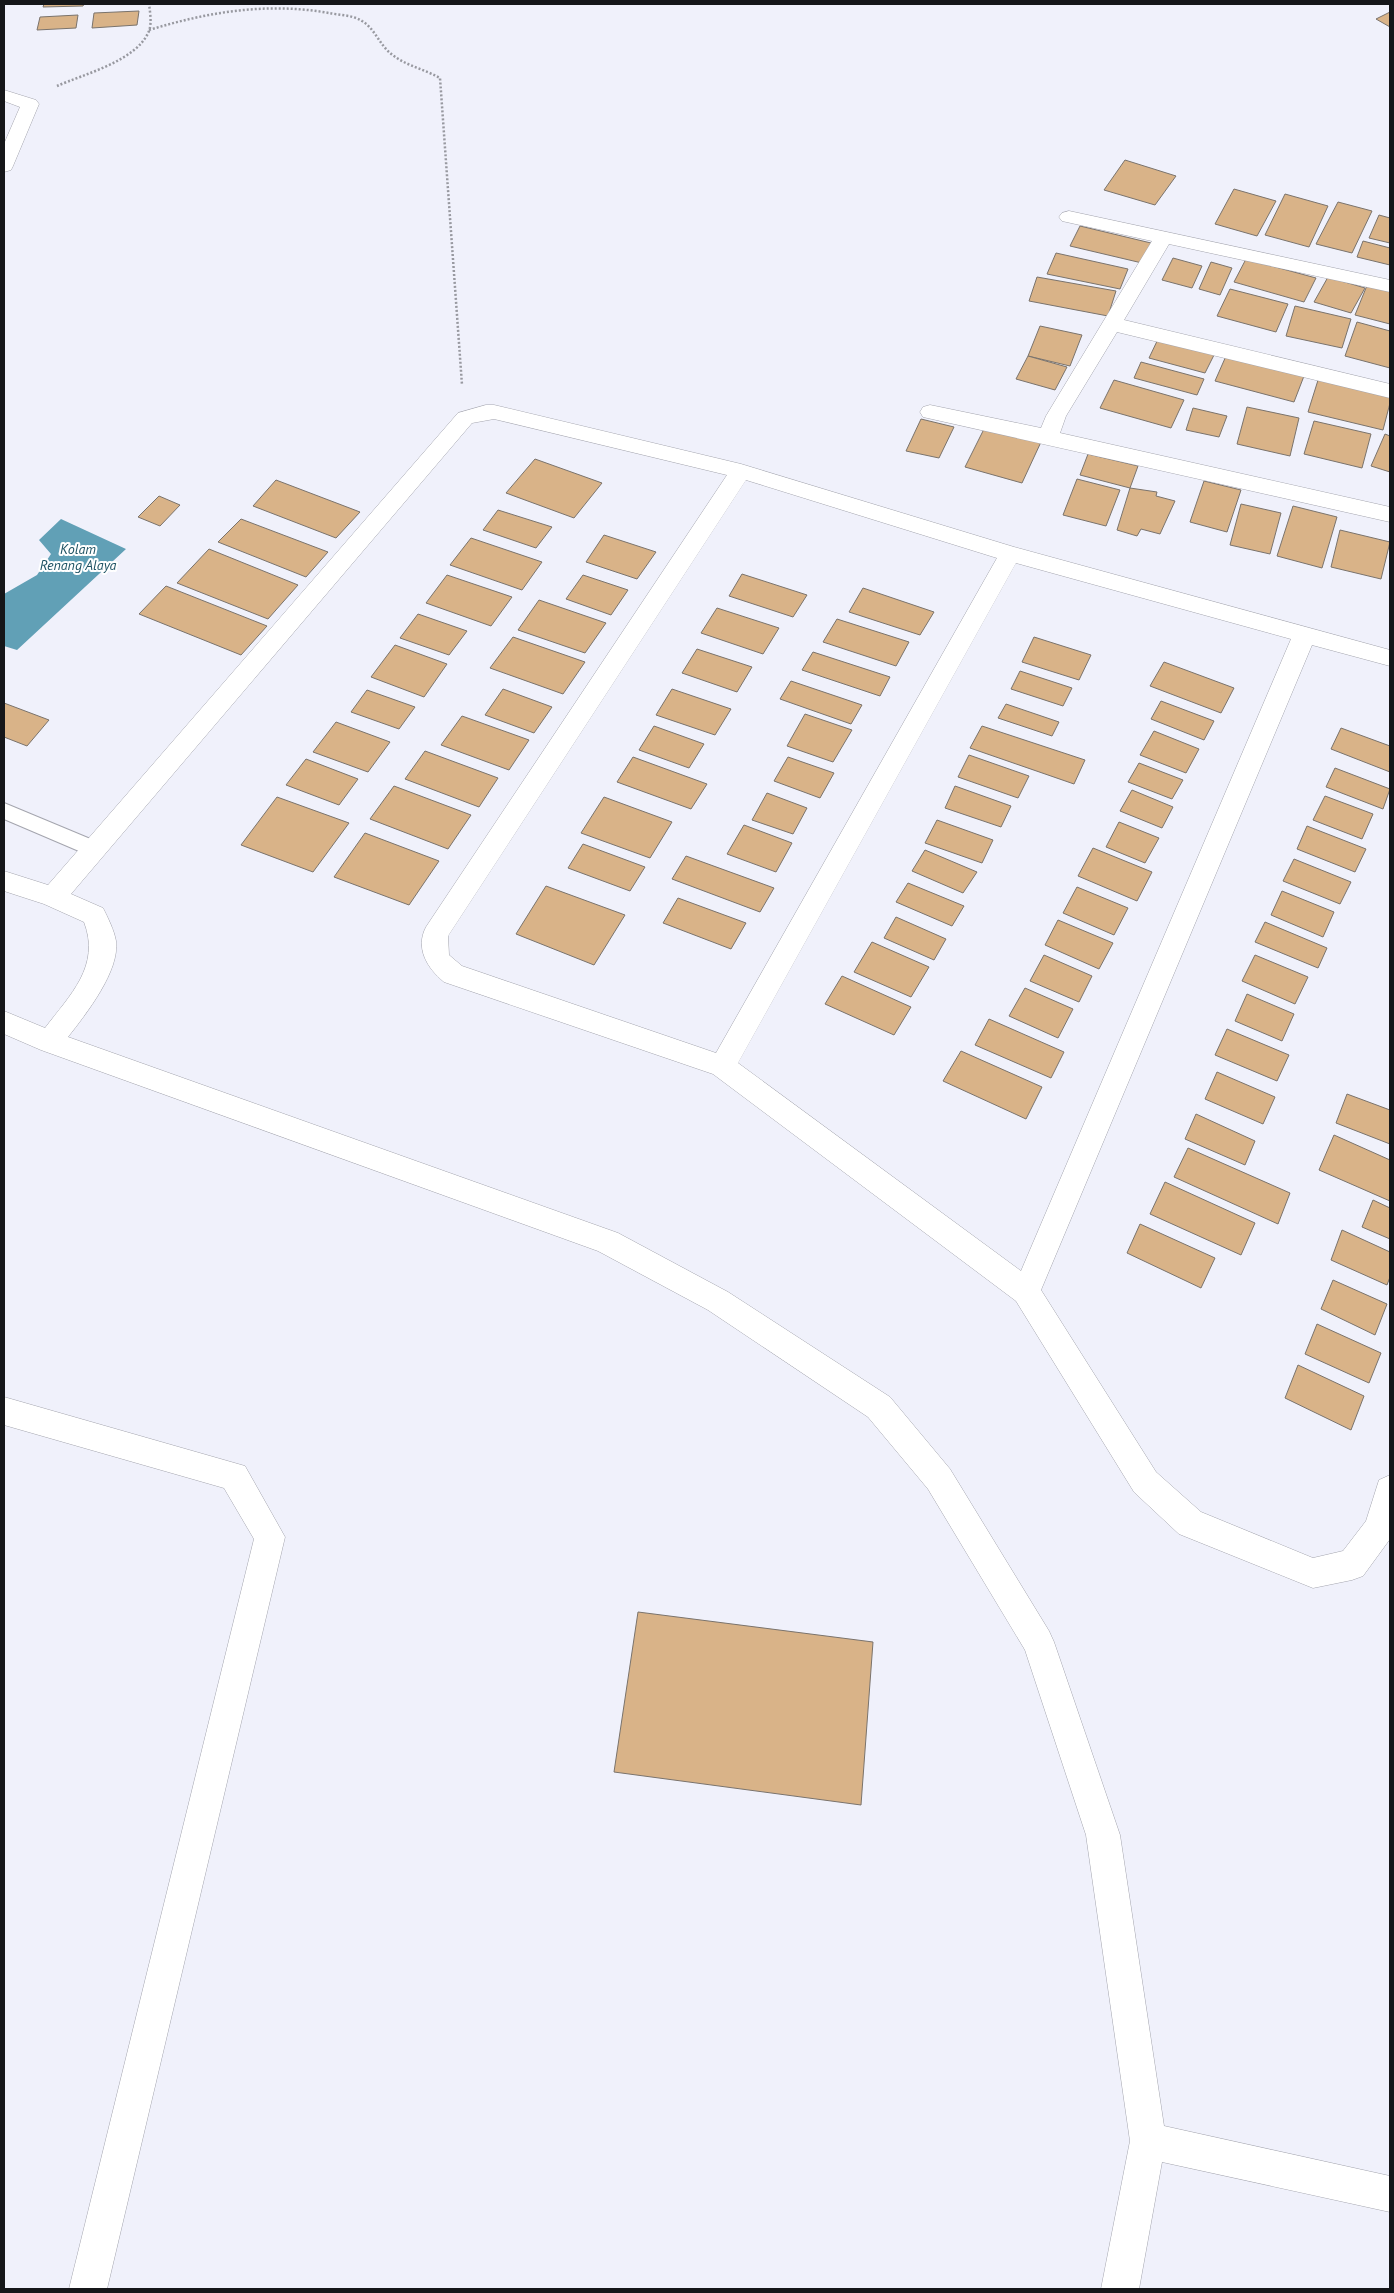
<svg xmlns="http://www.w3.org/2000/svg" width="1394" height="2293" font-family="'PT Sans',sans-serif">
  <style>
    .water { fill: #61a0b6 }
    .building { fill: #d9b388; stroke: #7a736c }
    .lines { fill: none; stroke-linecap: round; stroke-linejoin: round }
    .lane-casing { stroke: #a4a5ae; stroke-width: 2 }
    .street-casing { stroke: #a4a5ae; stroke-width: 1 }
    .path { stroke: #9899a0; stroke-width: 2.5; stroke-dasharray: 2 2; stroke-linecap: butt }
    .lane { fill: #fff; fill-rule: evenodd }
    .street { fill: #fff; fill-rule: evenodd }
    .labels { text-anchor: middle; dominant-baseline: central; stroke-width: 4; stroke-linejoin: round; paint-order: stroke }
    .water-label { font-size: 14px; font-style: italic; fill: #1e5263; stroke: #fff }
  </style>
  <rect width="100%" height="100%" fill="#f0f1fb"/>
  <polygon class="water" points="61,519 126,549 17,650 4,646 4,594 37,575 51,554 39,540"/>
  <g class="building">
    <polygon points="44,4 84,4 83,6 43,7"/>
    <polygon points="139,11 137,25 92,28 94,13"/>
    <polygon points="1390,12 1390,27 1376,19"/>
    <polygon points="78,15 76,28 37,30 40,17"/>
    <polygon points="1125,160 1176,176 1155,205 1104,190"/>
    <polygon points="1234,189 1276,201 1257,236 1215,224"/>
    <polygon points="1285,194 1328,206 1309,247 1265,235"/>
    <polygon points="1338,202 1372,211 1352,253 1316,244"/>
    <polygon points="1379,215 1390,218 1390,243 1369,238"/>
    <polygon points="1080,226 1151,243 1142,263 1070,246"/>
    <polygon points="1363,241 1390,248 1390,265 1357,257"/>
    <polygon points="1056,253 1128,269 1120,289 1047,274"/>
    <polygon points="1173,258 1202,266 1192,288 1162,280"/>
    <polygon points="1246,259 1316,278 1304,302 1234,282"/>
    <polygon points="1211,262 1232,268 1220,295 1199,289"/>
    <polygon points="1037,277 1116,291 1108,316 1029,301"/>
    <polygon points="1328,277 1365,288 1351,313 1314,302"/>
    <polygon points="1368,283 1390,289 1390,324 1355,315"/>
    <polygon points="1230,289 1288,304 1276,332 1217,316"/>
    <polygon points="1295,306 1351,319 1342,348 1286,336"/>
    <polygon points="1357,322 1390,331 1390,368 1345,356"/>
    <polygon points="1040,326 1082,335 1070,366 1028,356"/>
    <polygon points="1159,337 1215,353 1205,373 1149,358"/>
    <polygon points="1028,356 1067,367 1055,390 1016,379"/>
    <polygon points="1226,356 1304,376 1294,402 1215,381"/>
    <polygon points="1141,362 1204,379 1197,395 1134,378"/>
    <polygon points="1319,377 1390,393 1390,403 1383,430 1308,412"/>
    <polygon points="1114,380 1184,400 1171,428 1100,408"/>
    <polygon points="1247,407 1299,418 1290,456 1237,444"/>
    <polygon points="1193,408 1227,416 1219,437 1186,430"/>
    <polygon points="921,419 954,427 939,458 906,451"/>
    <polygon points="1314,421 1371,434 1362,468 1304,454"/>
    <polygon points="985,427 1041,442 1022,483 965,467"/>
    <polygon points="1385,434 1390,436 1390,472 1371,466"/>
    <polygon points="1088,454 1138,466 1130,488 1080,475"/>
    <polygon points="535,459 602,483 574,518 506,493"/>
    <polygon points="1077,479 1120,490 1106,526 1063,515"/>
    <polygon points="276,480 360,512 336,538 253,506"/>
    <polygon points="1204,481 1241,490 1227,532 1190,522"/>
    <polygon points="1130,488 1157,492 1156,496 1175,501 1160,534 1141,529 1137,536 1117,530"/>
    <polygon points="159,496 180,505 160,526 138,517"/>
    <polygon points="1241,504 1281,513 1270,554 1230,545"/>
    <polygon points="1293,506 1337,517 1322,568 1277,556"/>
    <polygon points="498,510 552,527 536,548 483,530"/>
    <polygon points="241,519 328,552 306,577 218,542"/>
    <polygon points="1340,530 1390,542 1381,579 1331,567"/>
    <polygon points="604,535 656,552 637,579 586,562"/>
    <polygon points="471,538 542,562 522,590 450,565"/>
    <polygon points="209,549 298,585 268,619 177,583"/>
    <polygon points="742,574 807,595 793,617 729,596"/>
    <polygon points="447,575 512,597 491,626 426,603"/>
    <polygon points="583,575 628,590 611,615 566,599"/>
    <polygon points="166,586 267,626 241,655 139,614"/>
    <polygon points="863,588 934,612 920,635 849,612"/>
    <polygon points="539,600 606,623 585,653 518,630"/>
    <polygon points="717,608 779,628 763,654 701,633"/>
    <polygon points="418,614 467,631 449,655 400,638"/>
    <polygon points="837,619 909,642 896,666 823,642"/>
    <polygon points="513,637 585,662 563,694 490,668"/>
    <polygon points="1034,637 1091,655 1079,680 1022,662"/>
    <polygon points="395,645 447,664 424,697 371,677"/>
    <polygon points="697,649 752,667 737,692 682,673"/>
    <polygon points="813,652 890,677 880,696 802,670"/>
    <polygon points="1164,662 1234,688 1221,713 1150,686"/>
    <polygon points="1020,671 1072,688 1063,706 1011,689"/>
    <polygon points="791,681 862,705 851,724 780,699"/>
    <polygon points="503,689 552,707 534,733 485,715"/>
    <polygon points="672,689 731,709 715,735 656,715"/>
    <polygon points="367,690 415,707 399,729 351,712"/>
    <polygon points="1161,701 1214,721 1204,740 1151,719"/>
    <polygon points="4,703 49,720 27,746 4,737"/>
    <polygon points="1006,704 1059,722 1052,736 998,718"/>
    <polygon points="805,714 852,730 833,762 787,746"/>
    <polygon points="462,716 529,740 509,770 441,745"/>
    <polygon points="336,722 390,742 368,772 313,752"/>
    <polygon points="654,726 704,744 689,768 639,750"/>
    <polygon points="982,726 1085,760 1074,784 970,748"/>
    <polygon points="1341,728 1390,746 1390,772 1331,749"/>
    <polygon points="1154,731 1199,749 1186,773 1140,755"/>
    <polygon points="425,751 498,778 479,807 405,779"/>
    <polygon points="969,755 1029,776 1018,798 958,777"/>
    <polygon points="633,757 707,784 691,809 617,782"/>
    <polygon points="788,757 834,773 820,798 774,781"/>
    <polygon points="306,759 358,779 339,805 286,785"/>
    <polygon points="1139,763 1183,780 1172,799 1128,782"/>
    <polygon points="1335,768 1390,789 1383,809 1326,787"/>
    <polygon points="394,786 471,815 448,849 370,819"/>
    <polygon points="955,786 1011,806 1001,827 945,808"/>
    <polygon points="1132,790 1173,807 1162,828 1120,811"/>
    <polygon points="767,793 807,808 793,834 752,820"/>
    <polygon points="1325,796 1373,814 1362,839 1313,820"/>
    <polygon points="277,797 349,823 313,872 241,845"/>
    <polygon points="604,797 672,822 650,858 581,833"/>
    <polygon points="937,820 993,840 982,863 925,843"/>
    <polygon points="1119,822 1159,838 1145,863 1106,847"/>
    <polygon points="744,825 792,843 776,872 727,854"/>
    <polygon points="1307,826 1366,849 1355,872 1297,849"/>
    <polygon points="365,833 439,861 409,905 334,877"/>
    <polygon points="583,844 645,867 630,891 568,868"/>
    <polygon points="1093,848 1152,872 1137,901 1078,876"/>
    <polygon points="925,850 977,872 963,893 912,871"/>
    <polygon points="686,856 774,888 760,912 672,879"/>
    <polygon points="1294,859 1351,882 1340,904 1283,881"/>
    <polygon points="908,883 964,906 952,926 896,902"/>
    <polygon points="546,886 625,915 594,965 516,934"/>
    <polygon points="1077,887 1128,908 1114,935 1063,913"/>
    <polygon points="1282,891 1334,912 1323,937 1271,915"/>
    <polygon points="678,898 746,923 731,949 663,923"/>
    <polygon points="896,917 946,939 934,960 884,938"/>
    <polygon points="1058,920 1113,943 1099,969 1045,945"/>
    <polygon points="1265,922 1327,948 1318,968 1255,942"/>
    <polygon points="872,942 929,967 911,997 854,972"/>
    <polygon points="1044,955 1092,976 1079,1002 1030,981"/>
    <polygon points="1255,955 1308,977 1295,1004 1242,981"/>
    <polygon points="842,976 911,1007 894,1035 825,1004"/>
    <polygon points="1025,988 1073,1009 1058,1038 1009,1016"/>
    <polygon points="1247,994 1294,1014 1282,1041 1235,1021"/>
    <polygon points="989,1019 1064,1052 1051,1078 975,1045"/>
    <polygon points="1227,1029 1289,1055 1277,1081 1215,1055"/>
    <polygon points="961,1051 1042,1087 1026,1119 943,1081"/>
    <polygon points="1217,1072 1275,1097 1263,1124 1205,1099"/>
    <polygon points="1347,1094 1390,1110 1390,1144 1336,1123"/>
    <polygon points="1196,1114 1255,1141 1245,1165 1185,1139"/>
    <polygon points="1334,1135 1390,1160 1390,1201 1319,1170"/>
    <polygon points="1188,1148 1290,1193 1278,1224 1174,1177"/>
    <polygon points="1165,1182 1255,1223 1241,1255 1150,1214"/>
    <polygon points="1373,1200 1390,1208 1390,1239 1362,1227"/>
    <polygon points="1140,1224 1215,1258 1201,1288 1127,1253"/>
    <polygon points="1342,1230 1390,1252 1390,1277 1387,1285 1331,1260"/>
    <polygon points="1333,1280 1387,1304 1375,1335 1321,1309"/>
    <polygon points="1317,1324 1381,1353 1369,1383 1305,1354"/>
    <polygon points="1298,1365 1364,1396 1351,1430 1285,1398"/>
    <polygon points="638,1612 873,1642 861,1805 614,1772"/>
  </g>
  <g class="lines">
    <g class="lane-casing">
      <polygon id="lane" points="4,803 100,843 103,849 100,855 93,857 4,819"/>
    </g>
    <g class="street-casing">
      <g id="street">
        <polygon points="4,90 36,100 39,104 13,166 11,170 4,172 4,144 20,107 4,101"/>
        <polygon points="1069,211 1390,280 1390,292 1169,244 1124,320 1390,384 1390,398 1117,332 1066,416 1060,433 1390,507 1390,522 923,417 920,412 923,407 930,405 1041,428 1046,416 1152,241 1062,221 1059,217 1062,213"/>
        <path d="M486,405h8l247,59 273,83 376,103v16l-78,-21 -271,645 115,182 45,40 112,46 30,-7 23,-30 13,-41 11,-5v64l-27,37 -11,4 -39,8 -134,-54 -45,-42 -118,-191 -303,-227 -269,-92c-17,-14 -29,-34 -18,-55l301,-452 -233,-56 -22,4 -401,471 32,14c5,10 11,22 13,33 4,30 -30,73 -48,96l550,196 110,59 162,105 60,72 99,162 5,11 66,193 44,291 226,50v36l-228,-50 -23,127h-38l29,-148 -44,-306 -61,-185 -97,-161 -60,-72 -160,-107 -110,-59 -557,-201 -37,-16v-23l41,17c25,-33 56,-62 39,-106l-40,-18 -40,-13v-20l44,14 410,-472zM746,480l251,78 -281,495 -254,-87 -13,-11 -1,-19zM1016,563l275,76 -270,632 -283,-208z"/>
        <polygon points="4,1397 245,1466 285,1537 107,2289 69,2289 254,1539 224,1488 4,1425"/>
      </g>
    </g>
    <g class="path">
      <path d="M149,30c59,-18 118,-28 180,-17 10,2 24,2 33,8 12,7 17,22 27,31 14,13 35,17 51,26l22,307"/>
      <path d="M57,86c27,-12 80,-25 92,-55 3,-8 1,-19 0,-27"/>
    </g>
    <use href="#lane" class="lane"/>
    <use href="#street" class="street"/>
  </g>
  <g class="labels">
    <g class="water-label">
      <text x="78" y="549">Kolam<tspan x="78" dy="16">Renang Alaya</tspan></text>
    </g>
  </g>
  <rect width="1394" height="2293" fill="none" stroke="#151619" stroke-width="10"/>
</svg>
